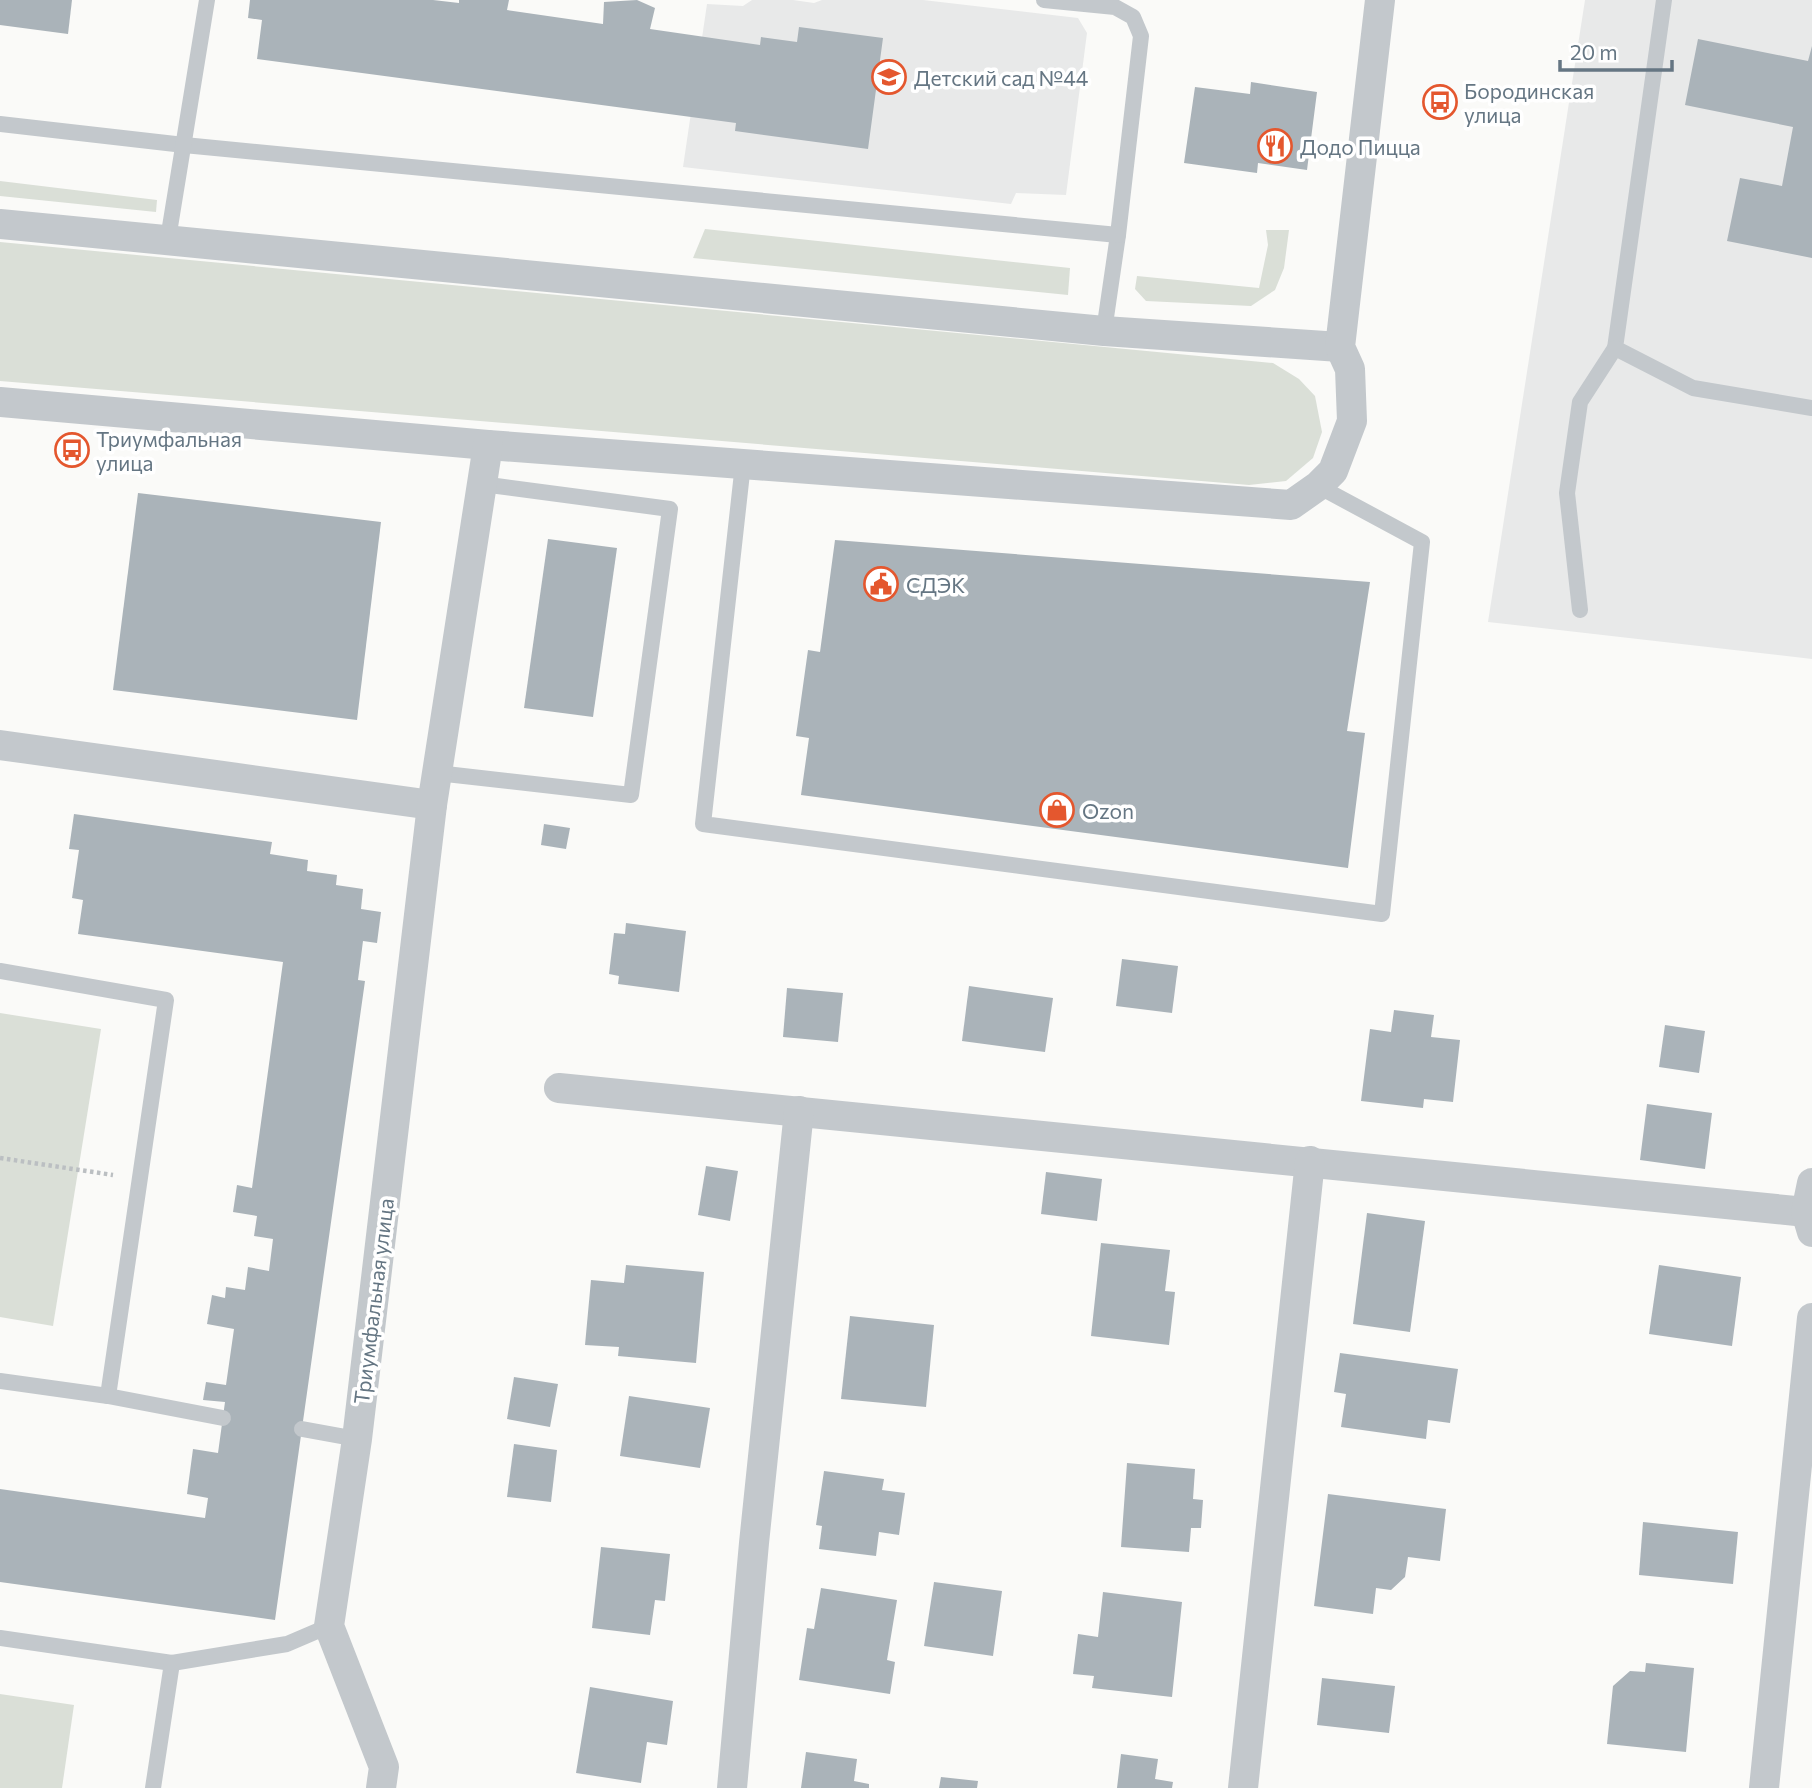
<svg xmlns="http://www.w3.org/2000/svg" width="1812" height="1788" font-family="Commissioner,sans-serif">
  <style>
    .built { fill: #e8e9e9 }
    .green { fill: #dadfd7 }
    .building { fill: #aab3b9 }
    .lines { fill: none; stroke-linecap: round; stroke-linejoin: round }
    .path { stroke: #bbbfc2; stroke-width: 4.5; stroke-dasharray: 3.5 3.5; stroke-linecap: butt }
    .lane { stroke: #c3c8cc; stroke-width: 16 }
    .street { stroke: #c3c8cc; stroke-width: 30 }
    .labels { text-anchor: middle; dominant-baseline: central; stroke-width: 7; stroke-linejoin: round; paint-order: stroke }
    .poi-label { font-size: 21px; fill: #657683; stroke: #fff; text-anchor: start }
    .street-label { font-size: 21px; fill: #657683; stroke: #fff }
  </style>
  <rect width="100%" height="100%" fill="#fafaf8"/>
  <g class="built">
    <polygon points="752,0 793,0 814,3 822,0 923,0 1078,18 1087,33 1066,195 1016,193 1011,204 683,167 707,4 743,6"/>
    <polygon points="1585,0 1812,0 1812,659 1488,622"/>
  </g>
  <g class="green">
    <polygon points="0,181 157,200 156,212 0,196"/>
    <polygon points="705,229 1070,268 1068,295 693,258"/>
    <polygon points="1266,230 1289,230 1284,268 1275,290 1251,306 1146,301 1135,289 1137,276 1259,288 1268,245"/>
    <polygon points="0,242 1273,363 1299,379 1315,396 1322,432 1313,458 1286,481 1249,485 0,381"/>
    <polygon points="0,1013 101,1029 53,1326 0,1317"/>
    <polygon points="0,1694 74,1705 62,1788 0,1788"/>
  </g>
  <g class="building">
    <polygon points="0,0 72,0 68,34 0,25"/>
    <polygon points="250,0 433,0 459,3 459,0 509,0 507,10 603,24 604,2 637,0 655,8 650,29 760,45 761,37 797,42 799,27 883,38 868,149 735,131 736,123 257,59 262,20 248,18"/>
    <polygon points="1698,39 1808,61 1812,46 1812,258 1727,241 1740,178 1782,186 1793,127 1685,105"/>
    <polygon points="1251,82 1317,92 1307,170 1258,163 1257,173 1184,163 1195,87 1250,94"/>
    <polygon points="138,493 381,522 357,720 113,690"/>
    <polygon points="548,539 617,548 593,717 524,708"/>
    <polygon points="835,540 1370,582 1347,731 1365,733 1348,868 801,795 809,738 796,736 808,650 820,652"/>
    <polygon points="74,814 272,842 270,854 308,860 307,871 337,875 336,885 363,889 361,909 381,912 377,943 363,941 358,980 365,981 275,1620 0,1582 0,1489 205,1518 208,1498 187,1494 193,1449 218,1453 225,1402 203,1400 206,1382 226,1385 234,1329 207,1324 212,1295 225,1298 226,1287 245,1290 248,1267 269,1271 273,1239 254,1236 257,1216 233,1212 237,1185 252,1188 283,962 78,934 83,900 72,898 79,850 69,849"/>
    <polygon points="544,824 570,828 566,849 541,845"/>
    <polygon points="626,923 686,931 679,992 618,984 619,976 609,974 614,933 625,934"/>
    <polygon points="1122,959 1178,966 1172,1013 1116,1006"/>
    <polygon points="969,986 1053,998 1045,1052 962,1041"/>
    <polygon points="787,988 843,993 838,1042 783,1037"/>
    <polygon points="1394,1010 1434,1015 1431,1037 1460,1040 1453,1102 1424,1099 1423,1108 1361,1101 1370,1029 1391,1032"/>
    <polygon points="1665,1025 1705,1031 1699,1073 1659,1067"/>
    <polygon points="1647,1104 1712,1113 1705,1169 1640,1160"/>
    <polygon points="706,1166 738,1171 730,1221 698,1215"/>
    <polygon points="1046,1172 1102,1179 1097,1221 1041,1214"/>
    <polygon points="1367,1213 1425,1221 1410,1332 1353,1324"/>
    <polygon points="1101,1243 1170,1250 1165,1291 1175,1292 1169,1345 1091,1336"/>
    <polygon points="626,1265 704,1272 696,1363 618,1356 619,1347 585,1345 591,1280 624,1283"/>
    <polygon points="1659,1265 1741,1277 1732,1346 1649,1334"/>
    <polygon points="850,1316 934,1325 926,1407 841,1399"/>
    <polygon points="1340,1353 1458,1369 1450,1423 1428,1420 1426,1439 1341,1427 1346,1394 1334,1392"/>
    <polygon points="514,1377 558,1384 550,1427 507,1419"/>
    <polygon points="629,1396 710,1408 700,1468 620,1456"/>
    <polygon points="514,1444 557,1450 551,1502 507,1497"/>
    <polygon points="1127,1463 1195,1469 1193,1499 1203,1500 1201,1528 1191,1528 1189,1552 1121,1547"/>
    <polygon points="824,1471 884,1479 882,1490 905,1493 899,1535 879,1532 876,1556 819,1549 822,1526 816,1525"/>
    <polygon points="1328,1494 1446,1509 1440,1561 1408,1557 1405,1577 1391,1590 1376,1588 1373,1614 1314,1606"/>
    <polygon points="1643,1522 1738,1532 1733,1584 1639,1575"/>
    <polygon points="601,1547 670,1554 665,1601 655,1600 650,1635 592,1628"/>
    <polygon points="934,1582 1002,1591 993,1656 924,1646"/>
    <polygon points="821,1588 897,1600 887,1660 895,1662 890,1694 799,1680 807,1628 814,1629"/>
    <polygon points="1103,1592 1182,1602 1172,1697 1092,1688 1094,1676 1073,1674 1078,1634 1098,1637"/>
    <polygon points="1646,1663 1694,1668 1686,1752 1607,1744 1613,1686 1630,1671 1645,1672"/>
    <polygon points="1322,1678 1395,1686 1389,1733 1317,1725"/>
    <polygon points="590,1687 673,1701 667,1745 647,1742 641,1783 576,1773"/>
    <polygon points="806,1752 857,1759 854,1781 869,1784 869,1788 801,1788"/>
    <polygon points="1121,1754 1158,1759 1155,1779 1173,1782 1172,1788 1117,1788"/>
    <polygon points="941,1777 978,1781 977,1788 939,1788"/>
  </g>
  <g class="lines">
    <polyline class="path" points="0,1158 113,1175"/>
    <g class="lane">
      <polyline points="1044,0 1115,7 1133,17 1141,36 1118,235 1104,331"/>
      <polyline points="1664,0 1615,348 1693,388 1812,408"/>
      <polyline points="0,124 184,145 1118,235"/>
      <polyline points="168,239 207,0"/>
      <polyline points="743,464 703,824 1382,914 1422,542 1318,486"/>
      <polyline points="1580,610 1567,493 1580,402 1615,348"/>
      <polyline points="437,773 631,795 670,509 482,484"/>
      <polyline points="0,971 166,1000 108,1396 0,1381"/>
      <polyline points="108,1396 223,1418"/>
      <polyline points="302,1429 357,1439"/>
      <polyline points="0,1638 172,1663 287,1644 329,1626"/>
      <polyline points="153,1788 172,1663"/>
    </g>
    <g class="street">
      <polyline points="0,224 1104,331 1340,347"/>
      <polyline points="0,402 488,445 1291,505 1318,486 1333,471 1352,421 1350,369 1340,347 1380,0"/>
      <polyline points="0,745 432,805"/>
      <polyline points="559,1088 1806,1212"/>
      <polyline points="1812,1183 1806,1212 1812,1232"/>
      <polyline points="381,1788 384,1767 329,1626 357,1439 432,805 488,445"/>
      <polyline points="732,1788 754,1543 799,1111"/>
      <polyline points="1243,1788 1310,1161"/>
      <polyline points="1764,1788 1812,1318"/>
    </g>
  </g>
  <defs>
    <g id="school-ring" transform="scale(1.75)"><circle r="9.5" fill="#fff" stroke="#e4572e" stroke-width="1.5"/><path d="M0-5L7-2L0 1L-7-2ZM-4 1L0 2.5L4 1V4Q0 6-4 4Z" fill="#e4572e"/></g>
    <g id="bus-ring" transform="scale(1.75)"><circle r="9.5" fill="#fff" stroke="#e4572e" stroke-width="1.5"/><path d="M-5-6H5V4H4V6H2V4H-2V6H-4V4H-5ZM-3.5-4V0h7V-4ZM-3.5 1.2v1.5H-2V1.2ZM2 1.2v1.5H3.5V1.2Z" fill="#e4572e"/></g>
    <g id="restaurant-ring" transform="scale(1.75)"><circle r="9.5" fill="#fff" stroke="#e4572e" stroke-width="1.5"/><path d="M-5-6h1v4h1v-4h1v4h1v-4h1v5L-1.5 .5V6h-2V.5L-5-1ZM5-6V6H3V1.5H1.5Q1.5-4 5-6Z" fill="#e4572e"/></g>
    <g id="civic-ring" transform="scale(1.75)"><circle r="9.5" fill="#fff" stroke="#e4572e" stroke-width="1.5"/><path d="M-.6-6.5H3V-4.5H.6V-3L4-1V1h2V6H-6V1h2V-1L-.6-3ZM-1.2 2.5V6h2.4V2.5Z" fill="#e4572e"/></g>
    <g id="shop-ring" transform="scale(1.75)"><circle r="9.5" fill="#fff" stroke="#e4572e" stroke-width="1.5"/><path d="M-5-2.5h2.3a2.7 3.5 0 0 1 5.4 0H5L5.5 6h-11ZM-1.5-2.5h3a1.5 2.3 0 0 0-3 0Z" fill="#e4572e"/></g>
  </defs>
  <g fill-rule="evenodd">
    <use href="#school-ring" x="889" y="77"/>
    <use href="#bus-ring" x="1440" y="102"/>
    <use href="#restaurant-ring" x="1275" y="146"/>
    <use href="#bus-ring" x="72" y="450"/>
    <use href="#civic-ring" x="881" y="584"/>
    <use href="#shop-ring" x="1057" y="810"/>
  </g>
  <g class="labels">
    <g class="poi-label">
      <text x="914" y="77">Детский сад №44</text>
      <text x="1464" y="90">Бородинская<tspan x="1464" dy="24">улица</tspan></text>
      <text x="1300" y="146">Додо Пицца</text>
      <text x="96" y="438">Триумфальная<tspan x="96" dy="24">улица</tspan></text>
      <text x="906" y="584">СДЭК</text>
      <text x="1082" y="810">Ozon</text>
    </g>
    <g class="street-label">
      <text transform="translate(373 1301) rotate(-83)">Триумфальная улица</text>
    </g>
  </g>
  <path d="M1560 60v10h112v-10" fill="none" stroke="#657683" stroke-width="3.5"/>
  <text x="1570" y="60" font-size="21" fill="#657683" stroke="#ffffff" stroke-width="5" paint-order="stroke">20 m</text>
</svg>
